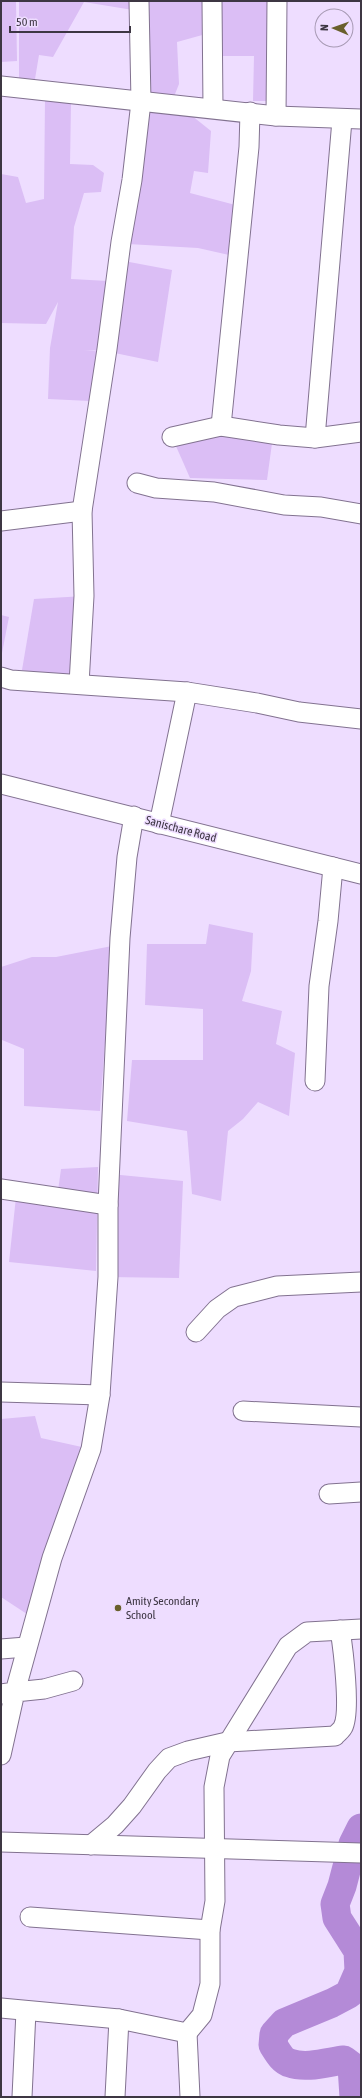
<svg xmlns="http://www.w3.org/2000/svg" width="362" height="2098" font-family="'Asap Condensed',sans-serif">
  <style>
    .green { fill: #dbbef5 }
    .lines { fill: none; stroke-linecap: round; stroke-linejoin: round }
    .river { stroke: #b48ad7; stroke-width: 29 }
    .minor-casing { stroke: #827290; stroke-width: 21 }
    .minor { stroke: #fff; stroke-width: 19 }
    .poi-dot { fill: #695f2c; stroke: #edf; stroke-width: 1.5 }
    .labels { text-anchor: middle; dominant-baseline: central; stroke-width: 3; stroke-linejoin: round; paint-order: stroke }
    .street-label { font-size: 12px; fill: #3d3643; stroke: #edf }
    .poi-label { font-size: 12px; fill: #3d3643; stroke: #edf; text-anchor: start }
  </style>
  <rect width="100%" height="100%" fill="#edf"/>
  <g class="green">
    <polygon points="1,1 16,1 17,61 1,62"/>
    <polygon points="19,1 274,1 274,101 253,101 254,56 214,56 206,34 177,42 179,84 175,94 176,103 211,131 208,173 194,171 190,193 243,207 238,257 198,248 128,244 139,11 84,2 53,57 39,55 35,79 19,78"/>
    <polygon points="45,99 71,103 70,164 93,165 104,173 101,192 84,193 74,227 71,279 108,281 104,351 84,350 104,352 90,401 48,399 50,348 58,302 46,324 1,323 1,174 18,177 26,203 44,199"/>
    <polygon points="124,261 172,270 158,362 110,352"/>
    <polygon points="221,429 273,436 267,480 190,478 172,437"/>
    <polygon points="84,596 79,684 22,670 34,599"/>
    <polygon points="1,615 9,617 1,658"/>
    <polygon points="209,924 253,933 251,971 242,1001 282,1011 276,1044 295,1053 289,1116 258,1102 243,1119 228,1131 221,1201 192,1194 187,1131 127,1121 132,1060 203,1060 203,1009 145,1005 147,944 206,944"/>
    <polygon points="112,946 100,1111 24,1106 24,1049 2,1040 1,967 32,957 56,957"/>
    <polygon points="98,1167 96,1271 9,1262 17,1188 57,1198 61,1169"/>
    <polygon points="110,1174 183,1181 179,1278 108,1277"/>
    <polygon points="35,1416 41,1438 91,1449 36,1620 1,1597 1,1419"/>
  </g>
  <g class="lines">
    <path class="river" d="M354,2097l-2,-31 -8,-6c-16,2 -38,9 -54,3 -8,-2 -13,-12 -17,-18l1,-11 10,-11 48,-20 17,-9 10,-23 -1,-20 -21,-33 -2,-14 7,-18 11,-42 8,-16"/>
    <g class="minor-casing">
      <g id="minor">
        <polyline points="212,1 213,108"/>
        <polyline points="1,86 276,116 361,119"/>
        <polyline points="276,116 277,1"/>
        <polyline points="221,426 249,147 250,112"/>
        <polyline points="172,437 221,426 279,435 315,438 361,432"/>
        <polyline points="315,438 342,120"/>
        <polyline points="137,483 156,488 214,492 284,505 321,507 361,514"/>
        <polyline points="1,521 82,511"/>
        <polyline points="1,677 11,680 187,692 257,703 299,712 361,719"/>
        <polyline points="79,684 84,596 82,511 107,349 121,242 132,180 141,102 139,1"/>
        <polyline points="1,784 361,874"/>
        <polyline points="159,824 187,692"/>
        <polyline points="315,1081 319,986 328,921 333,867"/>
        <polyline points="1,1189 108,1205"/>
        <polyline points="196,1332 217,1309 234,1297 277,1286 361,1282"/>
        <polyline points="1,1392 100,1395"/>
        <polyline points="243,1411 361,1417"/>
        <polyline points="329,1494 361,1492"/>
        <polyline points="1,1649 26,1647"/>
        <polyline points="1,1694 15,1692 52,1558 91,1449 100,1395 108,1277 108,1205 120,938 127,857 134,816"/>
        <polyline points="1,1755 15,1692 44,1689 73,1681"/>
        <polyline points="1,1842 361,1853"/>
        <path d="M91,1845l24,-20 17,-19 25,-35 12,-13 19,-7 39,-9 108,-6c2,-3 7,-6 8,-9 8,-15 0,-79 -3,-97"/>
        <polyline points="30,1917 210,1930"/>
        <polyline points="1,2008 119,2019 187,2033 202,2015 210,1984 210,1930 215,1901 214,1787 220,1756 288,1646 307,1632 361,1629"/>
        <polyline points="187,2033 190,2097"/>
        <polyline points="22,2097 26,2011"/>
        <polyline points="115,2097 119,2019"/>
      </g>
    </g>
    <use href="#minor" class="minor"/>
  </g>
  <circle class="poi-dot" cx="118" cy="1608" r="4"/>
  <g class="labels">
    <g class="street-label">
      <text transform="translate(181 829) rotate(15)">Sanischare Road</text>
    </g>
    <g class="poi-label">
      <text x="126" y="1601">Amity Secondary<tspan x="126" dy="14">School</tspan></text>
    </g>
  </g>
  <rect width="362" height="2098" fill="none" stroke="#3d3643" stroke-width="4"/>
  <g transform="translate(334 28) rotate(272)"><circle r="19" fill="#eeddff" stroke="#a79ab4"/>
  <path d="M0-3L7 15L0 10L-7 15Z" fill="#695f2c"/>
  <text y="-6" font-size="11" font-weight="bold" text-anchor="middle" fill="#3d3643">N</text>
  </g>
  <path d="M10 26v6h120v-6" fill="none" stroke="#3d3643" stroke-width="2"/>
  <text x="16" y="26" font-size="12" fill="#3d3643" stroke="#eeddff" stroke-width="3" paint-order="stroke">50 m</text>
</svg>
